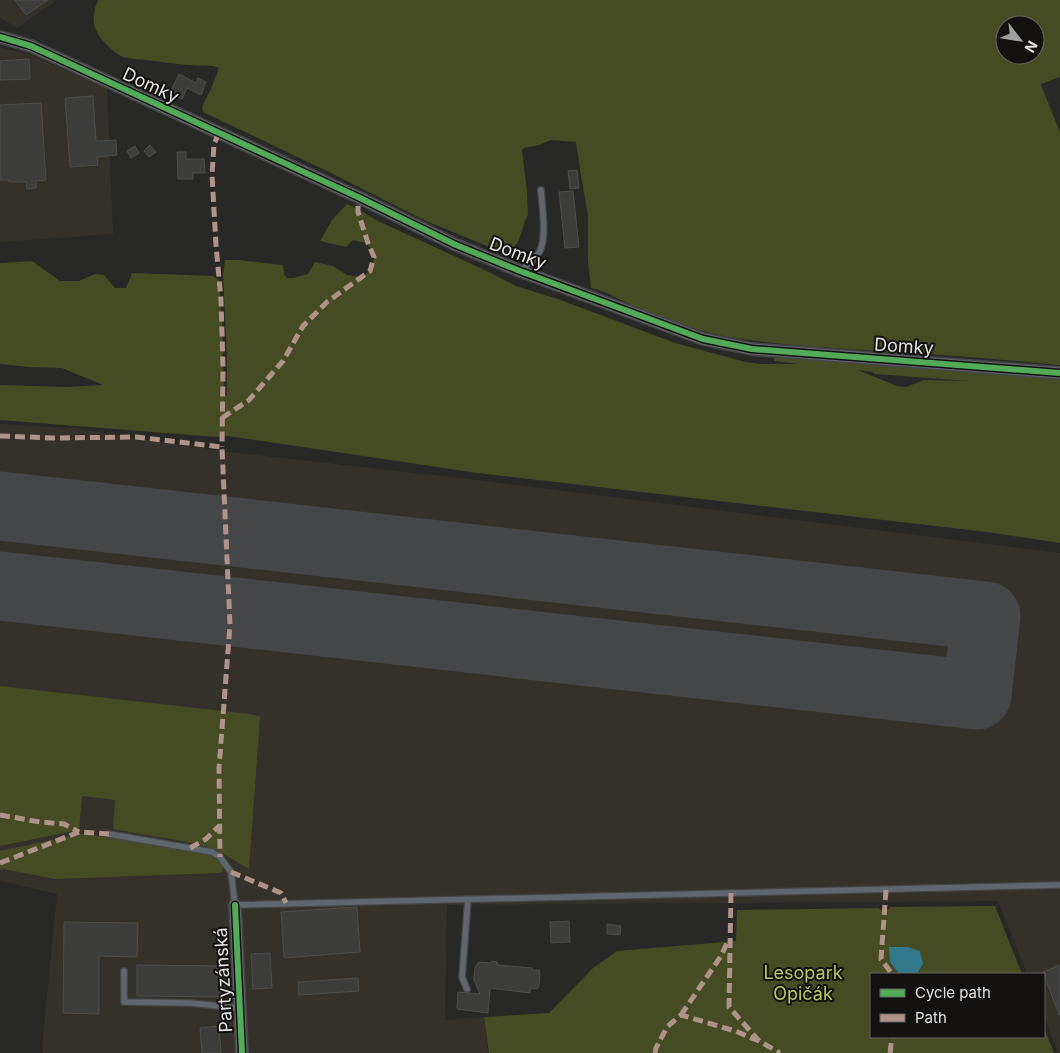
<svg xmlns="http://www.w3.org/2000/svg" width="1060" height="1053" font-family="Inter,sans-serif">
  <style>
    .built { fill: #33312a }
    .green { fill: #454b22; fill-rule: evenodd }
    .water { fill: #31798a }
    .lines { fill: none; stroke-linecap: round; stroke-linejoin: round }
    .runway { stroke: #444648; stroke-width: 69 }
    .building { fill: #3d3d3c; stroke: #4d4d4c }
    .lane-casing { stroke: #464645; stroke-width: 8 }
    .street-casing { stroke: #464645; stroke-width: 14 }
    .lane { stroke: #60666d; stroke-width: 5.5 }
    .street { stroke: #60666d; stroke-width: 11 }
    .quiet { stroke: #af9288; stroke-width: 5; stroke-dasharray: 10 5; stroke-linecap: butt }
    .cycleway-casing { stroke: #121110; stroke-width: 9 }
    .cycleway { stroke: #51ab58; stroke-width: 6 }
    .labels { text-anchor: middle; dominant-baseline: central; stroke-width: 4; stroke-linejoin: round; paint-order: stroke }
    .street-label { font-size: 18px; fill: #e3e2e1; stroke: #121110 }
    .park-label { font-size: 18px; fill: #b8ca61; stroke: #121110 }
  </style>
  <rect width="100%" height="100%" fill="#282827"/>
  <g class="built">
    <polygon points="0,0 57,0 17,28 0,18"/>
    <polygon points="0,47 30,55 107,88 113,234 0,242"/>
    <polygon points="0,424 72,428 229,452 468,479 1060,553 1060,1053 1058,1053 1044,1016 1044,974 1027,974 998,901 447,905 445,1020 484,1017 488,1053 43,1053 42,1047 57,894 0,881"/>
  </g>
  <g class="green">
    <path d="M98,0h962v77l-19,7v1l19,47v233c-56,-5 -111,-10 -167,-13 -56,-4 -114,-6 -170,-16 -30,-6 -59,-18 -87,-29 -15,-6 -29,-16 -45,-19l-3,-27v-45l-7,-40 -5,-34 -25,-2 -12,5 -15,3 -2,2 5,41 1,24 -3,6 -6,19 -5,7 -7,4 -20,-5 -61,-25 -97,-49 -126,-60 -1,-5 9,-18 8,-21 -6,-2c-22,0 -45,-3 -67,-6 -7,-1 -16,-1 -23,-3 -5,-2 -9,-6 -13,-9 -16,-16 -21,-26 -12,-48zM1005,25h30v30h-30z"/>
    <path d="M347,204l13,6 16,10 115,53 25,13 42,13 117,44 71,19 16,2h36l-24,-3 1,-4 285,21v165l-73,-11 -510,-59 -249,-37 -12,1 -216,-17v-35l67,2 36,-2 -41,-17 -34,-1 -28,-3v-101l32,-2 28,20h19l16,-7 9,1 11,13h11l6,-15 81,3 6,4 3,36 2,80h3v-40l-4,-81 2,-15h14l44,5 1,9 3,4h6l15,-4 7,-12 18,4 14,9 15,2 7,-6 5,-12 -1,-8 -7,-8 -13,-3 -7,7 -26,-6 12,-21zM858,370l14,2 3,2 94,7 -45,-1 -18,7 -9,-1z"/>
    <polygon points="0,686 250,714 261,717 260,718 249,869 227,856 211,848 193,843 113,829 115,800 82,796 79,830 0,846"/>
    <polygon points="79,834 119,838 205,853 219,861 223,866 222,872 219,873 55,879 3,869 0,870 0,851"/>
    <polygon points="995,906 1022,974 917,974 923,964 890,962 899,974 871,974 871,1037 1044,1037 1044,1028 1054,1053 489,1053 484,1017 549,1013 593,968 617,951 736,941 737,910 878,908 885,913 890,907"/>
  </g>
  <polygon class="water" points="889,947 907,947 920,951 923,964 917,974 899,974 890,962"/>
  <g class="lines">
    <polyline class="runway" points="0,506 986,616 977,695 0,586"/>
  </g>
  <g class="building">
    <polygon points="15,0 48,0 26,15"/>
    <polygon points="29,59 30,79 0,80 0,61"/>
    <polygon points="179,74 196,83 198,78 206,82 201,95 187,88 182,99 170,93"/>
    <polygon points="93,96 96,141 116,140 117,155 97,157 98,165 70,167 65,98"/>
    <polygon points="41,103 46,180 36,181 36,188 27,189 26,182 9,182 9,180 0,180 0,105"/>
    <polygon points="150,145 156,152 149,157 144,151"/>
    <polygon points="135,146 139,153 131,158 127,151"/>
    <polygon points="177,152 186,152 186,159 204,159 205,173 193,173 193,179 178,179"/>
    <polygon points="577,170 579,188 570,189 568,171"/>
    <polygon points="573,191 579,247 565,248 559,192"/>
    <polygon points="357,907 360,952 284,958 281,912"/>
    <polygon points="569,921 570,942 551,943 550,922"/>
    <polygon points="64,922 138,923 137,957 99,956 99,1014 63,1013"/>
    <polygon points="607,924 621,926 620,935 607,934"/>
    <polygon points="270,953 272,988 253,989 251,954"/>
    <polygon points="492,961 497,962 498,965 532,968 532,970 539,970 540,974 539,986 537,989 530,988 530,993 490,988 488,1013 457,1009 458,992 480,994 474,980 475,967 479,962 490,963"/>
    <polygon points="137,965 225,966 224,997 137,996"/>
    <polygon points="1060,965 1060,1015 1059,1015 1043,972"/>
    <polygon points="358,978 359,991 299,995 298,982"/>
    <polygon points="219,1026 221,1053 202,1053 200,1028"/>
  </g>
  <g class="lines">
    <g class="lane-casing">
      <g id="lane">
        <path d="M520,271c7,-6 15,-12 20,-20 7,-16 2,-44 1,-61"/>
        <polyline points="109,834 212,852 220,857 231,872 235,905 1060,885"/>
        <polyline points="124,971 124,1002 190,1003 239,1008"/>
        <polyline points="467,989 462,977 468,899"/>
      </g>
    </g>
    <g class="street-casing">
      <g id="street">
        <polyline points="0,37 31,46 358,197 456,245 520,271 703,339 752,349 1060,373"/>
        <polyline points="235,905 242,1053"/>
      </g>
    </g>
    <use href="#lane" class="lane"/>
    <use href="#street" class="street"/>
    <g class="quiet">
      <polyline points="219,133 214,144 212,175 216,245 221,300 223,367 222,447"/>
      <polyline points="222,418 249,400 283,361 303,326 327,302 370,271 374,257 368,243 358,212 358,197"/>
      <polyline points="0,436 54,438 136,437 222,447 230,625 219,768 220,857"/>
      <polyline points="0,815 40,822 64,824 79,832"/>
      <polyline points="190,848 206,839 219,826"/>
      <polyline points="0,863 79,832 109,834"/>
      <polyline points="231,872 281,893 286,903"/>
      <polyline points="886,890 881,959 892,974"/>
      <polyline points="731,893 729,1007 759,1041"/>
      <polyline points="681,1015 721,956 728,941"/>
      <polyline points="655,1053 656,1048 667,1027 681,1015 735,1031 759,1041 780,1053"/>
      <polyline points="890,1053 892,1037"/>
    </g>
    <g class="cycleway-casing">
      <g id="cycleway">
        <polyline points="0,37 31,46 358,197 456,245 520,271 703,339 752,349 1060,373"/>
        <polyline points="235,905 242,1053"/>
      </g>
    </g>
    <use href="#cycleway" class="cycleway"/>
  </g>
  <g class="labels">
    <g class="street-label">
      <text transform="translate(151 85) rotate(25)">Domky</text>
      <text transform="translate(518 253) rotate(21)">Domky</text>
      <text transform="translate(904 346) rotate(4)">Domky</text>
      <text transform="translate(223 980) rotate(-93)">Partyzánská</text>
    </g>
    <g class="park-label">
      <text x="803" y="972">Lesopark<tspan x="803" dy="21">Opičák</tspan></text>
    </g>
  </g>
  <rect x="870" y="973" width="175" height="65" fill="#121110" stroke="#666564"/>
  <rect x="880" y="989" width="25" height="8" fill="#51ab58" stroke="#666564"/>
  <text x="915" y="998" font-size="15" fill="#e3e2e1">Cycle path</text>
  <rect x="880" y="1014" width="25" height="8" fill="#af9288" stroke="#666564"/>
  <text x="915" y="1023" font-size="15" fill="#e3e2e1">Path</text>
  <g transform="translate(1020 40) rotate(121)"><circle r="24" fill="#121110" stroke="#666564"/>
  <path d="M0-4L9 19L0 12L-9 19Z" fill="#a2a1a0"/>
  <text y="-8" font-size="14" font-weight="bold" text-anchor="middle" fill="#e3e2e1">N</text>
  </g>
</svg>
